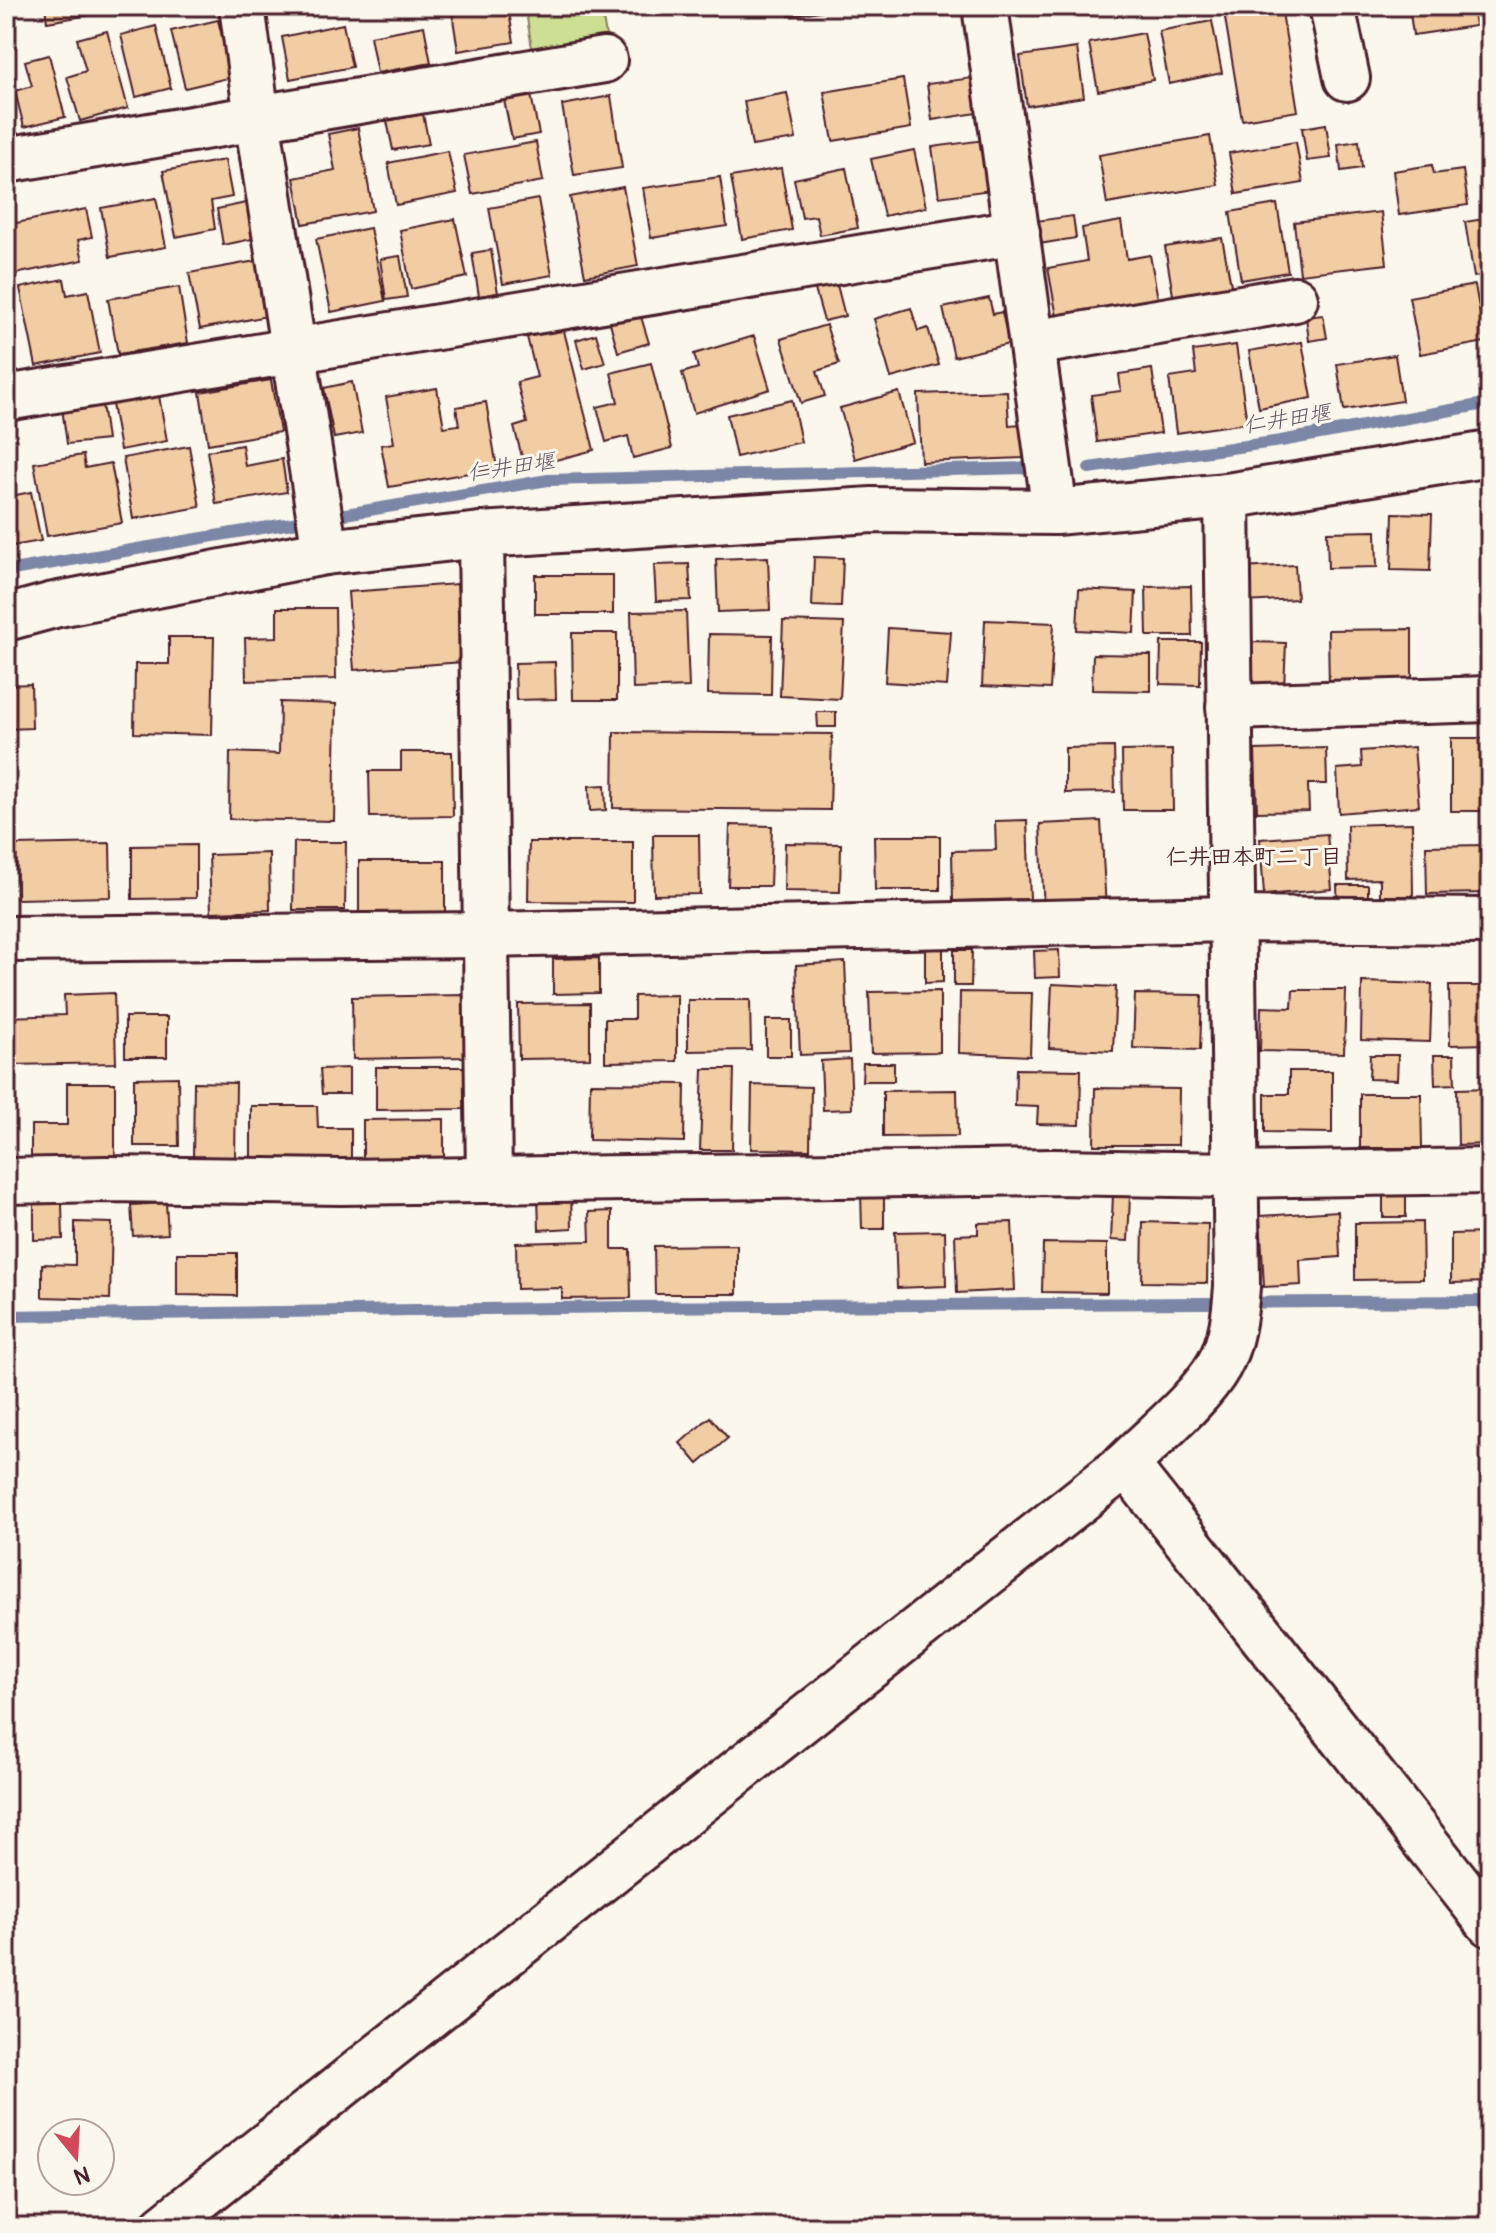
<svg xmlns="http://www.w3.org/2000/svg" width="1496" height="2233" font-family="Pangolin,'Klee One',sans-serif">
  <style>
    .green { fill: #ccdf93; stroke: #8b7f5f; stroke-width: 2 }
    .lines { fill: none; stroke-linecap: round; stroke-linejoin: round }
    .stream { stroke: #7b86a6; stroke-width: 12 }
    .building { fill: #f2cca2; stroke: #4a1f2b; stroke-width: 2 }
    .minor-casing { stroke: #4a1f2b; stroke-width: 50 }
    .minor { stroke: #fbf7ec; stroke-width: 44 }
    .labels { text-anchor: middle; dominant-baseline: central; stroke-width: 6; stroke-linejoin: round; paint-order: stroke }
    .water-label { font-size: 22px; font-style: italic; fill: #635368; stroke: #fbf7ec }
    .neighbourhood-label { font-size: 22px; font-weight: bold; fill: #4a1f2b; stroke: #fbf7ec }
  </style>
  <rect width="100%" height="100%" fill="#fbf7ec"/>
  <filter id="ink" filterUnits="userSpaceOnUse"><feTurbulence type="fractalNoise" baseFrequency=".0125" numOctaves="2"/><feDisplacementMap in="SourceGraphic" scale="16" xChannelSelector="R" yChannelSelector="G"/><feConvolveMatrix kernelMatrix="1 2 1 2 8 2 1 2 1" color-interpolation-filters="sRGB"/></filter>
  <g filter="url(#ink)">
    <polygon class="green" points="525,6 601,6 606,36 532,48"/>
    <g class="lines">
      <g class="stream">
        <polyline points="1089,468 1281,441 1490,403"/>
        <polyline points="6,571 548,480 1027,468"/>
        <polyline points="6,1316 628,1307 1490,1301"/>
      </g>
    </g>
    <g class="building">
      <polygon points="45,6 145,6 47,22"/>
      <polygon points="451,6 508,6 514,42 458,51"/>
      <polygon points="788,6 850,6 789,16"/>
      <polygon points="1223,6 1281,6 1298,111 1242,120"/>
      <polygon points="1409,6 1472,6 1475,26 1413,35"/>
      <polygon points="218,20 232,77 185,88 171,31"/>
      <polygon points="1212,21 1222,73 1169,84 1159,31"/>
      <polygon points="343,24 352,67 290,79 282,37"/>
      <polygon points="156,26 171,88 136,97 121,35"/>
      <polygon points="424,26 431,63 377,73 370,36"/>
      <polygon points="107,31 128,108 80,121 67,77 86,71 77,39"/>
      <polygon points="1144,33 1153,80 1098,91 1089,43"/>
      <polygon points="1077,48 1084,97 1027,106 1020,56"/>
      <polygon points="49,55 65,117 24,127 15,91 32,86 25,61"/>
      <polygon points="972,78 977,113 932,120 927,84"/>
      <polygon points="903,79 911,128 833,141 824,92"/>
      <polygon points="787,93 796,139 752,146 744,101"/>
      <polygon points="531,95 539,134 512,139 504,100"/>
      <polygon points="611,96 622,168 574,175 562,105"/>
      <polygon points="423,114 429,144 393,150 387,121"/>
      <polygon points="1326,124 1331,158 1307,161 1302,128"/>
      <polygon points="358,128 373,211 303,224 294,178 335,170 328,134"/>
      <polygon points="1210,136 1218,185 1107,204 1099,155"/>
      <polygon points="984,140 991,190 939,197 932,147"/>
      <polygon points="1359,141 1362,168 1341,171 1338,144"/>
      <polygon points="536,142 543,181 472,194 464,155"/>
      <polygon points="1296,142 1303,183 1236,194 1229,153"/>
      <polygon points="914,150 926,207 884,216 871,159"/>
      <polygon points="448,151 457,193 396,205 388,163"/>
      <polygon points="225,160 232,197 211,201 215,229 176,237 163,171"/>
      <polygon points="1432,165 1434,174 1463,170 1468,205 1399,215 1393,171"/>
      <polygon points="781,168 792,230 742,239 731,177"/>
      <polygon points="846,168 858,228 820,235 816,216 802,218 794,179"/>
      <polygon points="720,177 727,226 651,238 643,188"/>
      <polygon points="623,187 638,266 585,276 570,197"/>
      <polygon points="156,198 166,247 110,257 101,208"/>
      <polygon points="538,199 552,275 503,284 489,208"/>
      <polygon points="251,202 257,238 223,245 217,209"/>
      <polygon points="1277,204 1288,272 1241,280 1230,212"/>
      <polygon points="86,209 92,237 78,240 83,260 15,274 6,225"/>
      <polygon points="1381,212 1387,264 1300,274 1294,222"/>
      <polygon points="1073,216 1076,238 1039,244 1036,221"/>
      <polygon points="1490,218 1490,275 1474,277 1465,222"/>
      <polygon points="455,219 467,277 411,289 400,230"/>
      <polygon points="1121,221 1127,259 1150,255 1158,299 1057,317 1048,268 1087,261 1082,228"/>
      <polygon points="370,228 385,301 331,312 316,239"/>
      <polygon points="1222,238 1232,290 1174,301 1165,247"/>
      <polygon points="491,250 498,293 479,296 472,253"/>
      <polygon points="400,256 407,297 386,300 380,259"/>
      <polygon points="256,261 267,316 200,329 189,273"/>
      <polygon points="64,279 67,295 88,291 100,353 36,366 20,288"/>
      <polygon points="836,281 845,316 824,321 814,286"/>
      <polygon points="1475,285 1485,342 1420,354 1409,297"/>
      <polygon points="179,287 188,343 118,354 108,299"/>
      <polygon points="989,298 993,314 1002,312 1009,344 954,357 943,308"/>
      <polygon points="911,308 918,331 928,328 939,365 891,378 874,319"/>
      <polygon points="639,310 649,343 618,352 609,319"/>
      <polygon points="1323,315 1327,338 1309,341 1306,317"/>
      <polygon points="826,325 839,364 817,371 825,396 801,403 781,339"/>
      <polygon points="563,327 594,450 525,468 514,427 527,423 517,382 537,377 527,337"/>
      <polygon points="596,334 605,363 584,369 576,340"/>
      <polygon points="754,336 770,389 694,413 682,373 698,368 694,354"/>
      <polygon points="1302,342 1312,398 1259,408 1249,351"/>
      <polygon points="1236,345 1247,423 1176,433 1169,378 1196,374 1193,351"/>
      <polygon points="1395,355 1402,401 1344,410 1337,364"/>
      <polygon points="651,363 672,448 633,458 628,436 606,442 597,407 618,402 611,373"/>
      <polygon points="1152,369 1161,433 1097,442 1091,395 1121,391 1119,374"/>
      <polygon points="271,380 280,432 208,444 200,392"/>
      <polygon points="352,382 362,433 334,438 324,388"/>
      <polygon points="437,388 444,427 459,425 456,407 486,402 497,468 389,487 381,445 394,443 386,397"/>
      <polygon points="1007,391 1009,425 1022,424 1023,458 921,462 918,394"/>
      <polygon points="899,392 913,442 855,459 840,408"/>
      <polygon points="159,396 167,441 120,450 112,404"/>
      <polygon points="792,400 801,442 736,457 727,415"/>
      <polygon points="102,403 107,440 67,444 62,408"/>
      <polygon points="242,445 245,466 282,459 287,492 216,504 207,451"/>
      <polygon points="189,446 200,507 133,519 123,458"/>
      <polygon points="83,455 85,468 111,463 122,523 47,536 34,463"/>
      <polygon points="31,492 41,541 6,547 6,497"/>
      <polygon points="1393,513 1432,514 1430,571 1391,570"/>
      <polygon points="1376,531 1377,567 1328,568 1327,532"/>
      <polygon points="768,557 770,610 718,612 716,559"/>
      <polygon points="814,557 843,558 841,607 812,606"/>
      <polygon points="689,564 691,600 656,601 654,565"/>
      <polygon points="1295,565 1297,599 1245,602 1243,568"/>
      <rect x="535" y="575" width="78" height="39"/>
      <polygon points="457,584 463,662 354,670 348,592"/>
      <polygon points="1191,586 1192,636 1147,636 1146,587"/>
      <polygon points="1079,589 1136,592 1134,633 1077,630"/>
      <polygon points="277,608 335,608 336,679 246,681 245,638 277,637"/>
      <polygon points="686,611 689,687 633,689 631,612"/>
      <polygon points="985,620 1054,623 1050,689 982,686"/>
      <polygon points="783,621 844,623 840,699 780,696"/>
      <polygon points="888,628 951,632 947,686 885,682"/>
      <polygon points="1412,629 1412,686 1329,687 1328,630"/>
      <polygon points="572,633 617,633 617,700 573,700"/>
      <polygon points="709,634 772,635 771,695 708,694"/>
      <polygon points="169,637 214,637 212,735 134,733 135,664 169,664"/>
      <polygon points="1161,642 1201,642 1200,685 1160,684"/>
      <polygon points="1247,642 1286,643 1284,688 1246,687"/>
      <polygon points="1093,654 1151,655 1151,691 1092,690"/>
      <polygon points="555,662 556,699 516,700 515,663"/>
      <polygon points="31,684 32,728 8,729 7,685"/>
      <polygon points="280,702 336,704 334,821 229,819 230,752 279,754"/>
      <polygon points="817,712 836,712 836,727 818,727"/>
      <polygon points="614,732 832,734 830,810 613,808"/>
      <rect x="1451" y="738" width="39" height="73"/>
      <polygon points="1114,747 1115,792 1065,793 1065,748"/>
      <polygon points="1414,747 1419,806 1339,813 1337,769 1362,767 1361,751"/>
      <polygon points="1326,748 1327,784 1308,784 1309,811 1257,812 1255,750"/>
      <polygon points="1172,750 1173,810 1123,810 1122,751"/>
      <polygon points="401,752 452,752 453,816 370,817 369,771 401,771"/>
      <polygon points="605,785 606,810 590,811 589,786"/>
      <polygon points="1027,820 1030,899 953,901 952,851 996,850 995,821"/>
      <polygon points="1101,821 1106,909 1044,912 1040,824"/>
      <polygon points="1412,823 1413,896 1380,896 1380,879 1348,880 1347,825"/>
      <polygon points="730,825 772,826 770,886 728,886"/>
      <polygon points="1327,834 1332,889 1264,895 1260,839"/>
      <polygon points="653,835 699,835 700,894 654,895"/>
      <polygon points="874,836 940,836 940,890 875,890"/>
      <polygon points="294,842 346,842 345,910 293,910"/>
      <polygon points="529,842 633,842 633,902 528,901"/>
      <polygon points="110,843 111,897 17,899 16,845"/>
      <polygon points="785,843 841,844 840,892 784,891"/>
      <polygon points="196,845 196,898 132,899 132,846"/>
      <polygon points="1485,845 1486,893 1427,894 1426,846"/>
      <polygon points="269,853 270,910 211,912 209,855"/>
      <rect x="359" y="861" width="86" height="54"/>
      <polygon points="1337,885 1368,885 1368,912 1338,913"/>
      <polygon points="925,946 943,946 943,982 925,983"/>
      <polygon points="954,950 972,950 971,986 954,986"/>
      <polygon points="1059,950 1060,977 1035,978 1034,951"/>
      <polygon points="599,958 599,993 553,994 553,959"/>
      <polygon points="845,962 849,1053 800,1055 796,965"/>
      <polygon points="1362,982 1432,984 1430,1042 1361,1040"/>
      <polygon points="1052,984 1116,987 1113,1051 1049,1048"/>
      <polygon points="1449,986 1490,986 1490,1044 1450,1045"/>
      <polygon points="1293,990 1346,990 1344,1053 1260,1051 1261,1007 1292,1008"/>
      <polygon points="940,991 940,1052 871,1053 869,992"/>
      <polygon points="960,992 1032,993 1030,1056 959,1053"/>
      <polygon points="114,993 116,1063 9,1065 7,1017 65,1015 64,995"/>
      <polygon points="1135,994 1202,995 1200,1050 1133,1048"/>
      <polygon points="464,995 465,1057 353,1059 352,997"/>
      <polygon points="677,995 677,1061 605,1062 605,1019 634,1019 634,996"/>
      <polygon points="688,1000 750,1000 751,1050 688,1051"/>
      <polygon points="590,1003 590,1058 519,1059 518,1004"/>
      <rect x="125" y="1017" width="42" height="40"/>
      <rect x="766" y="1020" width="25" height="36"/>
      <polygon points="1370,1055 1398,1055 1397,1080 1369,1079"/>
      <polygon points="1434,1055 1454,1055 1455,1084 1435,1085"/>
      <polygon points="850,1059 852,1109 823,1110 821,1061"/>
      <polygon points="863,1063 894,1063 894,1081 862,1081"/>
      <polygon points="376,1067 465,1067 465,1109 376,1110"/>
      <polygon points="349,1068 349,1094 322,1094 320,1069"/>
      <polygon points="703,1069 734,1069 732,1150 700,1150"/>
      <polygon points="1016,1069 1081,1070 1080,1125 1037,1124 1038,1107 1015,1106"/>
      <polygon points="1289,1071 1332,1071 1332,1133 1265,1132 1265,1094 1289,1094"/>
      <polygon points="178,1077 179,1146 134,1146 134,1078"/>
      <polygon points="194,1082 236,1083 235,1160 193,1159"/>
      <polygon points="67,1083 115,1083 115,1161 31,1161 31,1125 67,1125"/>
      <polygon points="590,1083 685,1084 684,1142 589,1140"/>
      <polygon points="752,1085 811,1087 810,1150 751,1149"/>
      <polygon points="1095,1088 1179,1089 1178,1145 1094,1145"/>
      <polygon points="1490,1088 1490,1144 1458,1145 1457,1089"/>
      <polygon points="957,1090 958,1136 883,1137 883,1091"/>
      <polygon points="1360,1094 1421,1094 1422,1148 1360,1148"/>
      <polygon points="251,1106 317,1106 318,1128 351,1128 351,1158 251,1158"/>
      <polygon points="444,1119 444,1158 363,1158 363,1120"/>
      <rect x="1383" y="1189" width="23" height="28"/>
      <polygon points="884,1191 884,1229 862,1229 861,1192"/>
      <polygon points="538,1194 571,1194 572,1228 539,1230"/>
      <polygon points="1113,1195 1130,1196 1128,1241 1111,1240"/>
      <polygon points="166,1203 168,1234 133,1236 131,1205"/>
      <polygon points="34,1204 62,1204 63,1239 34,1240"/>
      <polygon points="612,1211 612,1249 630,1249 631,1298 562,1299 562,1288 517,1289 516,1243 590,1241 589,1212"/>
      <polygon points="1338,1211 1340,1257 1300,1260 1301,1285 1264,1287 1260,1216"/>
      <polygon points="75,1222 112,1223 110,1299 42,1297 42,1264 75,1265"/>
      <polygon points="1012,1222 1015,1290 957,1293 955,1235 978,1234 978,1223"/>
      <polygon points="1143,1222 1208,1224 1207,1283 1142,1282"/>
      <polygon points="1422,1222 1423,1279 1355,1280 1355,1223"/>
      <polygon points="945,1231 946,1286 897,1288 895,1232"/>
      <polygon points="1490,1233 1490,1282 1451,1283 1451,1234"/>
      <polygon points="1043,1243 1107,1244 1107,1293 1042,1292"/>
      <polygon points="737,1245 737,1294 655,1294 654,1246"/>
      <polygon points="177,1253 237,1253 237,1296 177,1295"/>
      <polygon points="710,1417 728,1438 698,1464 680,1443"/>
    </g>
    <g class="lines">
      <g class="minor-casing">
        <g id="minor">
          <polyline points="242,6 257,118 325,552"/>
          <polyline points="985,6 1055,512"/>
          <polyline points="1332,6 1347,78"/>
          <polyline points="6,160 604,60"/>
          <polyline points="1032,343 1295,299"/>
          <polyline points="6,398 1017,232"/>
          <polyline points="481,535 489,1180"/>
          <polyline points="6,618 54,605 325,552 481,535 872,510 1055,512 1227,496 1490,454"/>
          <polyline points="1229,707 1490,699"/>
          <polyline points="6,939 486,935 1231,919 1490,921"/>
          <polyline points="6,1181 106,1179 341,1182 1053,1172 1234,1175 1490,1171"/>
          <polyline points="1126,1464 1490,1924"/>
          <path d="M163,2227l963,-763c28,-28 74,-65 93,-99 13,-23 16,-52 18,-78l-10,-791"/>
        </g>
      </g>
      <use href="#minor" class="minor"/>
    </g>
  </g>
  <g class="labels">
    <g class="water-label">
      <text transform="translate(1287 419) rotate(-9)">仁井田堰</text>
      <text transform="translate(511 467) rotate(-8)">仁井田堰</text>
    </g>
    <g class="neighbourhood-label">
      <text x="1254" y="857">仁井田本町二丁目</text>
    </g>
  </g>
  <rect width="1496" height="2233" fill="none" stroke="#fbf7ec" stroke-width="32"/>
  <rect x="16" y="16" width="1464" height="2201" fill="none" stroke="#4a1f2b" stroke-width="3" filter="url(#ink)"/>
  <g transform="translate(76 2157) rotate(162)"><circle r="38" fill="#fbf7ec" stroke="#b4a19f" stroke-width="2"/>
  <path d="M0-6L14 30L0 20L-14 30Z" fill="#d1495b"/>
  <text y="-12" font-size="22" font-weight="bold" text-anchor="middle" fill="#4a1f2b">N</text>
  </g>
</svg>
